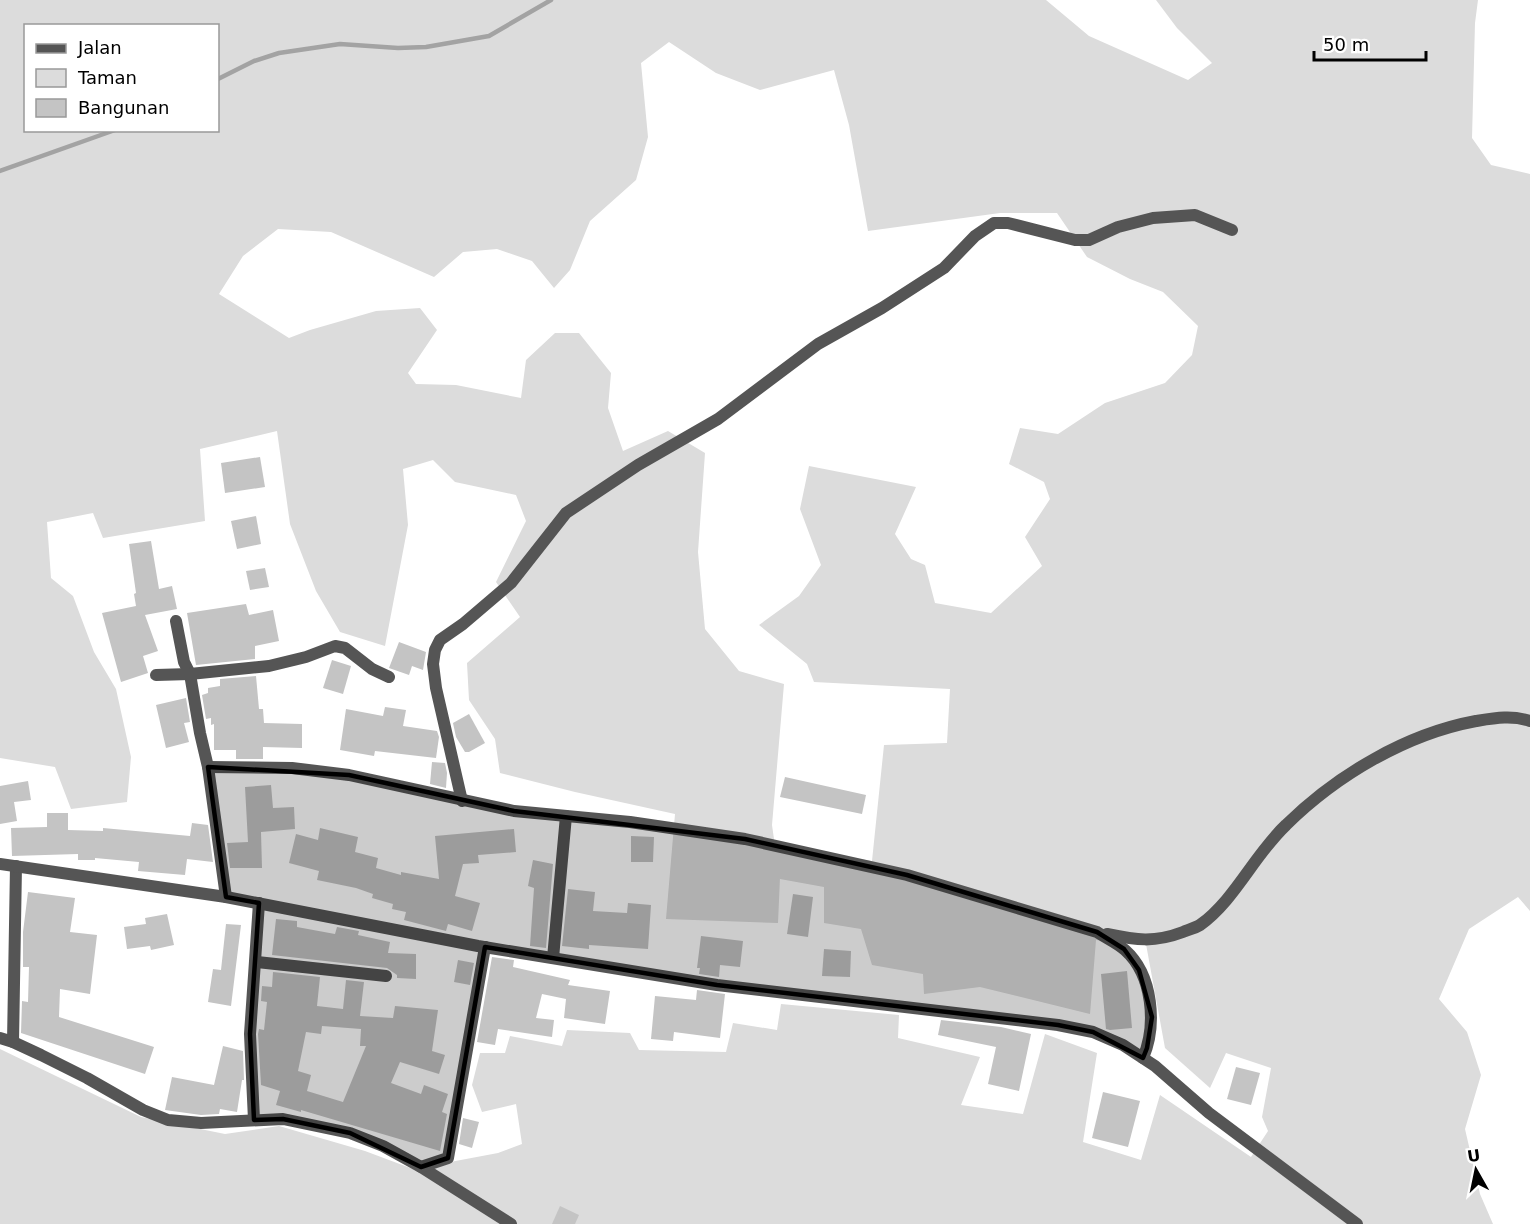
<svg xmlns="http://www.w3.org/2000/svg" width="1530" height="1224" font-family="'DejaVu Sans',sans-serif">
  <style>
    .green { fill: #dcdcdc; fill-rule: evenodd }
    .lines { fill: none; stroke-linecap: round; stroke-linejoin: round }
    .stream { stroke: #a3a3a3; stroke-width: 4.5 }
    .building { fill: #c4c4c4; fill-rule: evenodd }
    .minor { stroke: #555; stroke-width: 12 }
    .tertiary { stroke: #555; stroke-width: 12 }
    .marked { fill: #000; fill-opacity: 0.2; stroke: #000; stroke-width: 4.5; stroke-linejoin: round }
  </style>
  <rect width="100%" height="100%" fill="#fff"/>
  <path class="green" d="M0,0h1046l43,36 99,44 24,-17 -35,-35 -21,-28h322l-3,23 -3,115 19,27 39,9v737l-12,-14 -49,32 -30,70 28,33 14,43 -16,54 15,65 13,30h-1493v-175l141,68 84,17 54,-8 86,25 48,18 85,-16 24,-9 -6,-40 -34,8 -10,-27 8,-32h25l5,-17 52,10 5,-16 63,3 9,17 87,2 7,-29 44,7 4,-26 118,11 -1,23 82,19 -19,48 62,9 22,-80 52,19 -14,89 58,18 19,-65 91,62 17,-26 -6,-14 9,-49 -45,-15 -16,35 -45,-40 -19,-104 -50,-4 -6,74 -110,-27 -56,7 -1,-20 -51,-9 -11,-36 -37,-6v-36l-44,-8v-2l-2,46 -112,-4 9,-105 -100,-22 -75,-19 -5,-34 -26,-39 -2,-37 53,-46 -24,-35 30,-61 -10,-26 -61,-13 -22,-22 -30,9 5,56 -23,121 -45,-14 -24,-41 -26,-67 -13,-93 -77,18 5,72 -102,17 -10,-25 -46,9 4,56 22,18 21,56 22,37 15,68 -4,45 -56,7 -16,-42 -55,-9zM26,26h192v104h-192zM669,42l47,31 44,17 74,-20 15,55 19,106 132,-18h57l30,44 43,22 33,13 35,34 -6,29 -27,28 -60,20 -47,31 -38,-6 -11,36 35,18 6,17 -25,38 17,29 -51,47 -56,-10 -10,-38 -14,-6 -16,-25 21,-47 -107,-21 -9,43 21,56 -22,31 -40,29 48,39 7,18 136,7 -3,54 -63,2 -12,116 -97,-15 -3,-21 12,-141 -45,-13 -34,-42 -7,-77 7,-99 -37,-22 -45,20 -15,-43 3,-35 -32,-40h-24l-29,27 -5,38 -65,-13 -40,-1 -8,-11 29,-43 -17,-22 -44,3 -66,19 -21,8 -70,-44 24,-38 35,-27 53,3 103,45 29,-25 34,-3 35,12 22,27 16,-18 20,-49 46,-41 12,-43 -7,-74z"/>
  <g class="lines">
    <g class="stream">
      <polyline points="218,79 254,61 279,53 340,44 398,48 426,47 489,36 551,0"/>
      <polyline points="0,171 115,130"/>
    </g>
  </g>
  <g class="building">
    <polygon points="260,457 265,487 225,493 221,463"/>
    <polygon points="256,516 261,544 237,549 231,521"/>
    <polygon points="151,541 159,589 172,586 177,609 145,615 158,651 143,656 148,673 121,682 102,613 136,606 134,594 136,593 129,544"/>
    <polygon points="265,568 269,587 250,590 246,571"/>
    <polygon points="246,604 249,615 273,610 279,641 255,646 255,659 196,665 187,613"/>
    <polygon points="399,642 426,652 423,670 412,666 409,675 389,668"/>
    <polygon points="332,660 351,666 343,694 323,688"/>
    <polygon points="256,676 259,709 263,709 264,723 302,724 302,748 263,747 263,759 236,759 236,750 214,750 214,724 211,725 211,718 206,719 202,695 208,693 208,688 220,686 220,679"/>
    <polygon points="186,698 190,722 184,723 189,742 166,748 156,705"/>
    <polygon points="385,707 406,710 403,726 437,731 439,737 436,758 375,751 374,756 340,750 346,709 383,716"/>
    <polygon points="469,714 485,743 469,752 465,752 456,737 453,723"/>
    <polygon points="432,762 445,763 447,773 446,788 430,784"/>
    <polygon points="785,777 866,795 862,814 780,797"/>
    <polygon points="28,781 31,800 14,802 17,821 0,824 0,786"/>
    <polygon points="271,785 273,808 294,807 295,829 261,832 262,868 230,868 227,843 248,842 245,787"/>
    <polygon points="47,813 68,813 68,830 103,831 103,828 190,836 192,823 208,825 213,862 187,859 185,875 138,871 139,862 95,858 95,860 78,860 78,854 12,856 11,828 47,827"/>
    <polygon points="320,828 358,837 355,852 378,858 376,868 401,875 401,872 439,879 435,836 514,829 516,852 478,855 479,863 463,864 455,896 480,903 472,931 448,924 446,931 404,920 406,912 392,909 393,904 372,898 373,894 356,888 317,880 319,871 289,863 296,834 318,840"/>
    <polygon points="631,836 654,837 653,862 631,862"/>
    <polygon points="533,860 553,864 546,948 530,946 534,888 528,886"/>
    <polygon points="568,889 595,892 593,911 627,913 628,903 651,905 648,949 589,945 589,949 562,946"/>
    <polygon points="28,892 75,898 70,932 97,935 90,994 60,989 59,1017 154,1047 145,1074 21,1033 22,1001 28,1002 29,967 23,967 23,932"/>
    <polygon points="793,894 813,897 808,937 787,934"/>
    <polygon points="167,914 174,945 151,950 150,946 127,949 124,927 146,924 145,918"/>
    <polygon points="276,919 297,921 297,927 335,934 337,927 359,931 358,935 390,942 388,953 416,954 416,979 397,978 397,975 387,968 272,955"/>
    <polygon points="226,924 241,925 231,1006 208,1002 213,969 221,970"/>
    <polygon points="701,936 743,941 740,967 720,965 719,977 699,974 700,968 697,968"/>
    <polygon points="824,949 851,951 850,977 822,976"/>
    <polygon points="492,957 514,960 513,967 570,980 568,985 610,991 605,1024 564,1018 566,999 542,994 536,1018 554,1020 552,1037 498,1029 495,1045 477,1042"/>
    <polygon points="458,960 474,963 470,985 454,982"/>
    <polygon points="1127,971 1132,1028 1110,1030 1106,1029 1101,974"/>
    <path d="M273,972l47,5 -3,29 26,3 3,-29 18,2 -4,34 33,2 2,-12 43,4 -6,41 13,4 -6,19 -39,-12 -9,21 30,11 3,-9 24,9 -6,18 5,2 -7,37 -139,-41v2l-25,-7 4,-14 -19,-6 -3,-51 1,-5 5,1 3,-28 -6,-1 1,-15 10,1zM322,1026l39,3 -1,17h6l-23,56 -36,-11 4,-16 -13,-4 8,-39 15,2z"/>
    <polygon points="697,990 725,994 720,1038 674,1032 673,1041 651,1039 655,996 696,1000"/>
    <polygon points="941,1020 1001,1027 1031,1034 1019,1091 988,1084 996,1047 938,1035"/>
    <polygon points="223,1046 243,1051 244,1080 242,1080 237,1112 220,1109 219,1114 201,1115 165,1110 172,1077 214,1085"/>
    <polygon points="1236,1067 1260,1073 1251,1105 1227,1099"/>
    <polygon points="1103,1092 1140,1101 1128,1147 1092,1138"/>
    <polygon points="463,1118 479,1122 472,1148 459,1144"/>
    <polygon points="560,1206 579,1215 575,1224 552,1224"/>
  </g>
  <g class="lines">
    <g class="minor">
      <polyline points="176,621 184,662 190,674 200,733 208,767 226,897"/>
      <polyline points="156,675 190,674 269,666 306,657 335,646 345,648 372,669 389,677"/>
      <path d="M208,767l84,1 57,7 165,36 116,11 115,17 162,36 190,57c9,6 20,11 28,18 28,25 32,75 18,108"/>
      <polyline points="462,801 436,688 433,664 435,650 440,640 463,624 511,583 566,513 638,465 718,419 818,344 882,308 944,268 975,236 994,223 1008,223 1075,240 1089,240 1118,227 1153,218 1195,215 1232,230"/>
      <path d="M1107,934c29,6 47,9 76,-2 5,-2 12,-4 17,-7 35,-25 54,-70 86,-100 51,-50 120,-91 190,-104 19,-3 36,-6 54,0"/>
      <polyline points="553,958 566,816"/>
      <polyline points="257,962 386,976"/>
      <polyline points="0,1038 13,1042 41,1055 87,1078 143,1110 168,1120 201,1123 283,1119 350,1133 383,1146 421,1167 511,1224"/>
      <polyline points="13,1042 16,866"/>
      <polyline points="254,1120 250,1034 259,903"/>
      <polyline points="421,1167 448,1158 485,947"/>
    </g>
    <polyline class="tertiary" points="0,864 226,897 478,946 717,985 1058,1025 1093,1032 1123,1045 1155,1066 1209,1113 1357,1224"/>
  </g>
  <path class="marked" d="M208,767l141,8 165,36 231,28 162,36 190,57 27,17 15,21 13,47 -5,31 -4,10 -50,-26 -35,-7 -341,-40 -232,-38 -37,211 -27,9 -71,-34 -67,-14 -29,1 -4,-86 9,-131 -33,-6z"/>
  <rect x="24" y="24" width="195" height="108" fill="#ffffff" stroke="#999999" stroke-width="1.5"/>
  <rect x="36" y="44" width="30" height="9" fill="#555555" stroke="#999999" stroke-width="1.5"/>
  <text x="78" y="54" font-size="18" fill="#000000">Jalan</text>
  <rect x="36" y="69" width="30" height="18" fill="#dcdcdc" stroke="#999999" stroke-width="1.5"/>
  <text x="78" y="84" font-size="18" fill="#000000">Taman</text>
  <rect x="36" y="99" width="30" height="18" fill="#c4c4c4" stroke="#999999" stroke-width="1.5"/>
  <text x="78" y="114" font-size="18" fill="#000000">Bangunan</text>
  <g transform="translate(1476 1170) rotate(351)" stroke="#ffffff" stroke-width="4.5" paint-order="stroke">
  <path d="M0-4.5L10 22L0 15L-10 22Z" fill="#000000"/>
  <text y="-9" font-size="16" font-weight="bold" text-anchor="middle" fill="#000000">U</text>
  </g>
  <path d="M1314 51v9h112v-9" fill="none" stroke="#000000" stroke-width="3"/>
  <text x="1323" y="51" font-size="18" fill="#000000" stroke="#ffffff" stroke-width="4.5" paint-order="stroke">50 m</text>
</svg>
